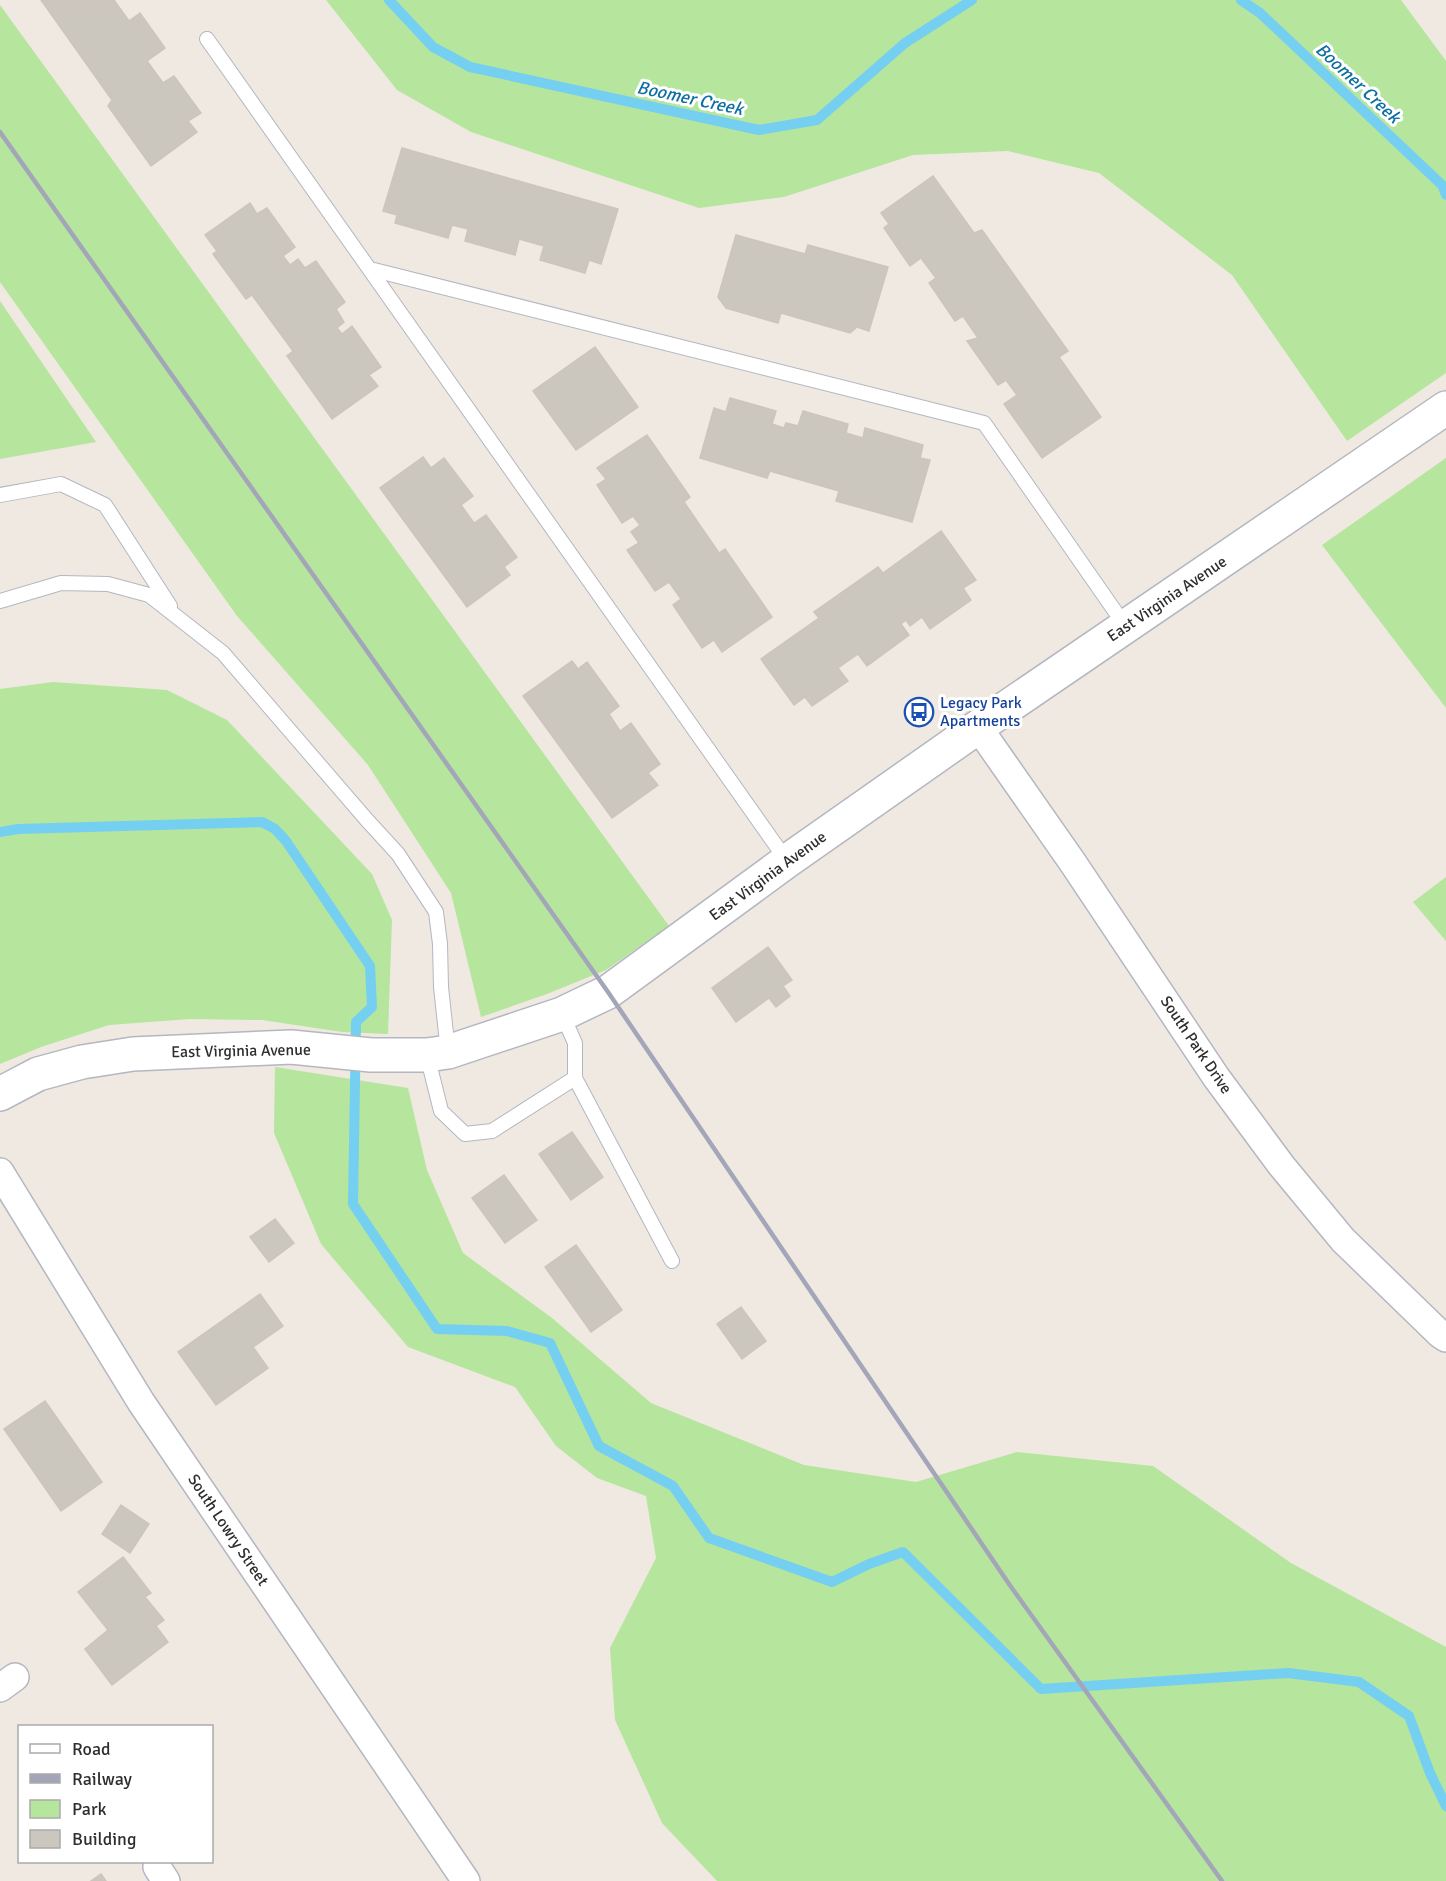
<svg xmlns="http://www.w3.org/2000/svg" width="1446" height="1881" font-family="Signika,sans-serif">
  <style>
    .green { fill: #b6e59e }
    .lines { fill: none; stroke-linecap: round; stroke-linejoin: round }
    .stream { stroke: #75cff0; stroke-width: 10 }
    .building { fill: #cbc7bf; stroke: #cbc5ba; stroke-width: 1.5 }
    .lane-casing { stroke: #b4b7c1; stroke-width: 16 }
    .street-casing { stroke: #b4b7c1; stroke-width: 30 }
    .secondary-casing { stroke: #b4b7c1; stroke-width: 36 }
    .lane { stroke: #fff; stroke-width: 14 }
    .street { stroke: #fff; stroke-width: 27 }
    .secondary { stroke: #fff; stroke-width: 33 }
    .rail { stroke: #a3a6b8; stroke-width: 4.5 }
    .labels { text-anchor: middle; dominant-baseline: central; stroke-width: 6; stroke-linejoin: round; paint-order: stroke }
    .street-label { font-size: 16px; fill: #2e2e2e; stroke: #fff }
    .transit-label { font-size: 16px; fill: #164399; stroke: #fff; text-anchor: start }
    .water-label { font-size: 18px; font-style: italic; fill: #0d6fa3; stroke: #fff }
  </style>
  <rect width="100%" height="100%" fill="#efe9e1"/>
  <g class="green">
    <polygon points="326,0 1401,0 1446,61 1446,373 1347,441 1232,275 1099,173 1008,151 913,155 784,197 699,208 471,132 397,90"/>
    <polygon points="0,5 669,926 606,970 547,994 481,1017 451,893 368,765 237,616 0,282"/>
    <polygon points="0,301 96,442 0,459"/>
    <polygon points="1446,458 1446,708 1322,545"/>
    <polygon points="53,682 167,690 227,720 372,874 392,920 388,1034 342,1032 262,1020 190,1019 109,1025 41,1047 0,1064 0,689"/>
    <polygon points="1446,877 1446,941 1413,902"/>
    <polygon points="275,1067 408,1088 427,1170 463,1253 552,1318 651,1403 804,1465 916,1482 1017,1452 1153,1466 1291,1563 1446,1647 1446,1881 717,1881 662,1823 615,1720 610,1648 656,1558 646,1496 597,1478 556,1446 515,1387 408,1347 321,1244 274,1133"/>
  </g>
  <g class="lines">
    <g class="stream">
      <polyline points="389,0 433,47 470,67 759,130 817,120 905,43 972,0"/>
      <polyline points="1241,0 1260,13 1442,185 1446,195"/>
      <polyline points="0,832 18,829 262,822 275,829 286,841 370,966 372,1007 356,1022 353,1204 437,1329 507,1331 550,1343 599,1446 673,1486 709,1538 832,1582 869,1564 903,1552 1041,1689 1288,1673 1359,1682 1409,1716 1430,1773 1446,1806"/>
    </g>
  </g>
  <g class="building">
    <polygon points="41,0 114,0 129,21 140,13 165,48 147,61 163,83 174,76 201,113 188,121 197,132 151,166 108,106 112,100"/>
    <polygon points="402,148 618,209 601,264 589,260 585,273 540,260 544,246 519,239 515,255 465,241 468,229 452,225 448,238 395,223 397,215 383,211"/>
    <polygon points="933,176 974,233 982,230 1068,351 1059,357 1101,417 1042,458 1004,404 1017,395 1006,380 998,385 967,341 978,338 963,316 955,321 929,283 936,278 921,258 910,266 884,228 889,224 881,213"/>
    <polygon points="250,203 257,214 267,208 295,247 283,256 290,265 298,259 305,268 316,261 345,302 336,309 344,322 337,328 342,334 352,326 381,367 369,375 378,386 332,419 287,356 293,351 252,295 246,299 213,254 217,251 205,235"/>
    <polygon points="736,235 805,254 808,245 888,267 869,331 857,327 850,333 781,313 778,323 726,308 718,297"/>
    <polygon points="595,347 638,407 576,450 533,391"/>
    <polygon points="730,398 776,411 772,424 784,428 786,423 798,426 803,411 848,424 846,433 863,438 865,428 923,445 920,458 930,460 912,522 836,501 839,491 770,471 767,478 700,458 714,408 726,412"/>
    <polygon points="647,435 690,497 684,502 719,553 725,549 772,617 722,652 714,640 702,648 673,605 681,599 669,582 655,591 627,550 639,543 631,532 640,525 633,516 622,523 597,485 606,479 597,468"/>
    <polygon points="423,457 431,468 444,458 473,496 461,505 474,523 486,515 517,557 504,567 510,575 467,607 380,488"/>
    <polygon points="941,531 976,580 963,588 971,600 930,629 922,617 910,626 906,620 901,624 909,635 867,666 858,654 838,668 848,681 812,706 805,697 794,705 761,659 819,618 814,612 878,567 883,573"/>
    <polygon points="572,661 578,669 587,662 619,706 609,714 620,731 631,723 660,764 648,773 658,785 612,818 523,696"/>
    <polygon points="768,947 792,980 783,986 790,996 776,1007 769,998 736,1022 712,988"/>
    <polygon points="572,1132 603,1177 571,1200 539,1154"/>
    <polygon points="504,1175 537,1220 505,1243 472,1198"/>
    <polygon points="275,1219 294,1243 269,1262 250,1237"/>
    <polygon points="576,1245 622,1310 591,1332 545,1267"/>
    <polygon points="260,1294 283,1326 253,1347 268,1368 216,1405 178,1352"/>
    <polygon points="741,1307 766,1341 742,1359 717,1324"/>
    <polygon points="45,1401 102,1482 61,1511 4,1429"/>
    <polygon points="121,1505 149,1524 130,1553 102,1534"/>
    <polygon points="123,1557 151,1593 145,1597 164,1620 156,1626 168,1642 112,1685 85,1649 108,1630 78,1592"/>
    <polygon points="101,1874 106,1881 91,1881"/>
  </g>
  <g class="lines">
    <g class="lane-casing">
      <g id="lane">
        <polyline points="207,39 787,861"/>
        <polyline points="370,269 984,423 1126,627"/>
        <polyline points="0,495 61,484 105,505 170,606"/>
        <polyline points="0,601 61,583 108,584 149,595 223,653 366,819 398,854 436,912 440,944 441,987 448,1052"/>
        <polyline points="562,1014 575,1043 575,1078 672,1261"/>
        <polyline points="427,1055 441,1111 465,1134 492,1131 575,1078"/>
      </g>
    </g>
    <g class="street-casing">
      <g id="street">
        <polyline points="978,727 1073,863 1216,1077 1281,1165 1343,1240 1440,1334 1446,1338"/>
        <polyline points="0,1172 141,1402 466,1881"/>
        <polyline points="0,1688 15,1677"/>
        <polyline points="157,1867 166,1881"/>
      </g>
    </g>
    <g class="secondary-casing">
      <polyline id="secondary" points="0,1094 38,1074 82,1062 133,1054 291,1047 371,1055 427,1055 448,1052 562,1014 608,992 787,861 978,727 1446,408"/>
    </g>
    <use href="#lane" class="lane"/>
    <use href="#street" class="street"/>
    <use href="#secondary" class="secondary"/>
    <polyline class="rail" points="0,132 608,992 1009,1584 1222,1881"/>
  </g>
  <defs>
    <g id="bus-ring" transform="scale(1.5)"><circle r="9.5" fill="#fff" stroke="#1a4fb4" stroke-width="1.5"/><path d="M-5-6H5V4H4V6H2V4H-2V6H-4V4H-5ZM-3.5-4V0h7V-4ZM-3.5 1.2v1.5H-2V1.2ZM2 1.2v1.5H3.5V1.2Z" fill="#1a4fb4"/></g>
  </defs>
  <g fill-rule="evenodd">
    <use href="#bus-ring" x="919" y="712"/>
  </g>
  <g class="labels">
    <g class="street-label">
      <text transform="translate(1167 599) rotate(-34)">East Virginia Avenue</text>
      <text transform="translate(768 876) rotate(-36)">East Virginia Avenue</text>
      <text transform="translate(1196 1045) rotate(56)">South Park Drive</text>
      <text transform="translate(241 1051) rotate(-1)">East Virginia Avenue</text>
      <text transform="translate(228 1530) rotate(56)">South Lowry Street</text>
    </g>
    <g class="transit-label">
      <text x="940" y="703">Legacy Park<tspan x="940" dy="18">Apartments</tspan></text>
    </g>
    <g class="water-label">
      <text transform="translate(1358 83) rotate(43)">Boomer Creek</text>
      <text transform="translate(690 98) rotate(12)">Boomer Creek</text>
    </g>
  </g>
  <rect x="18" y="1725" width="195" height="138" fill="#ffffff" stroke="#ababab" stroke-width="1.5"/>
  <rect x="30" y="1744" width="30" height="9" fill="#ffffff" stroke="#ababab" stroke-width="1.5"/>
  <text x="72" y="1755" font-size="18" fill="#2e2e2e">Road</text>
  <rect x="30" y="1774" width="30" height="9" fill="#a3a6b8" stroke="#ababab" stroke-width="1.5"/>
  <text x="72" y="1785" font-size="18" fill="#2e2e2e">Railway</text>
  <rect x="30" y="1800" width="30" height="18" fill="#b6e59e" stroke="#ababab" stroke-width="1.5"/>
  <text x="72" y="1815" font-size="18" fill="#2e2e2e">Park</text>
  <rect x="30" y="1830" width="30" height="18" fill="#cbc7bf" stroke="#ababab" stroke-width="1.5"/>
  <text x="72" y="1845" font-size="18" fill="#2e2e2e">Building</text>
</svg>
